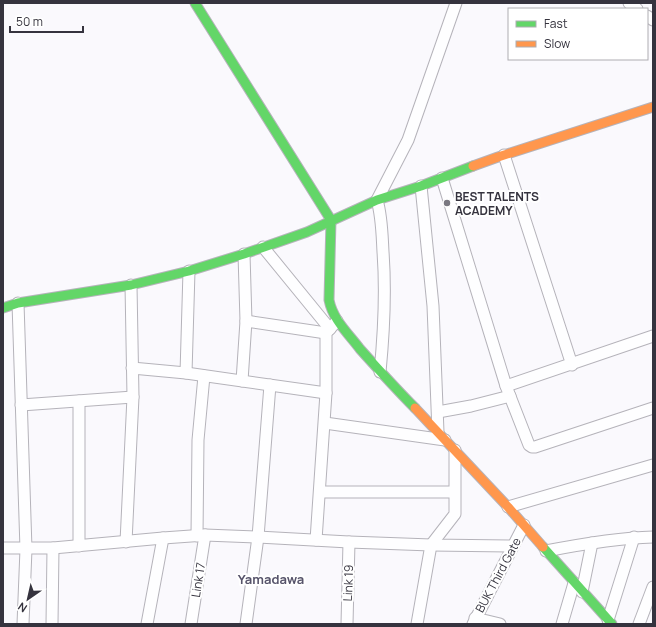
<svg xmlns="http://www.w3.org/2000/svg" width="656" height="627" font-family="Manrope,sans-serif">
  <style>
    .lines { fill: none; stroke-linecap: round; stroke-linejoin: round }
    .street-casing { stroke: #b5b3ba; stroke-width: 13 }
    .fast-casing { stroke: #b5b3ba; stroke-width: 11 }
    .slow-casing { stroke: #b5b3ba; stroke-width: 11 }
    .street { stroke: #fefeff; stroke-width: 11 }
    .fast { stroke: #63d668; stroke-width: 9 }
    .slow { stroke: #ff974d; stroke-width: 9 }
    .poi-dot { fill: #7a7881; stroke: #fff; stroke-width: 1.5 }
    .labels { text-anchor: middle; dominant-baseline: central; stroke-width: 4; stroke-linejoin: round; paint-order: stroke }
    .poi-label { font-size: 12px; font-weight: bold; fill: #35333e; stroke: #fff; text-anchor: start }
    .street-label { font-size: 12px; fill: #35333e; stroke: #fff }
    .neighbourhood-label { font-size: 13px; font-weight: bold; fill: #56536a; stroke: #fff }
  </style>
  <rect width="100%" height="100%" fill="#faf9fd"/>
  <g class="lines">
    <g class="street-casing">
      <g id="street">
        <polyline points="629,3 637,9"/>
        <polyline points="647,16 653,20"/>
        <polyline points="504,155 572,365"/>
        <polyline points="442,178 506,386 529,445 532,447 535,447 653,408"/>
        <polyline points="421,186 433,306 438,432"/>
        <polyline points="263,247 330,329"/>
        <polyline points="18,303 26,549 23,624"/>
        <polyline points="246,321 326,333"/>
        <polyline points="132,368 186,373 326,393"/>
        <path d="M380,372c4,-41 6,-80 3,-120 -1,-18 -1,-35 -6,-52l31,-60 48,-137"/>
        <polyline points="186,373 189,271"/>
        <polyline points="242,381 246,321 244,254"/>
        <polyline points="506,386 653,336"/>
        <polyline points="21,405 133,397"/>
        <polyline points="438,412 471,406 510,396"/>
        <polyline points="325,423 445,440"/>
        <polyline points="321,492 454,492"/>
        <polyline points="508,507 653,465"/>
        <polyline points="197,536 198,440 204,376"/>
        <polyline points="316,540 326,393 326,333 337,321"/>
        <polyline points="126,542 133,397 131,285"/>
        <polyline points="79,546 79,401"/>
        <polyline points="3,548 53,548 163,538 205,535 258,537 349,542 431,545 513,546"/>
        <path d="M546,551c36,-7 71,-13 107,-14"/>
        <polyline points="582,592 592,543"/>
        <polyline points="475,618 500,624"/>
        <polyline points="608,620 634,537"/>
        <polyline points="52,624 53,548"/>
        <polyline points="147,624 163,538"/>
        <polyline points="191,624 205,535"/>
        <polyline points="246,624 258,537 270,385"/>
        <polyline points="347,624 349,542"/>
        <polyline points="417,624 431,545 455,514 455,450"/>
        <polyline points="473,624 524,525"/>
        <polyline points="562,624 574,583"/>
        <polyline points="639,624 653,587"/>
      </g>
    </g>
    <g class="fast-casing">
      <g id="fast">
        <path d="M195,3l136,217 -2,80c4,20 19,33 31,49 18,20 36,40 55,59"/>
        <polyline points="3,308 18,303 131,285 189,271 244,254 307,232 377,200 421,186 473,166"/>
        <polyline points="543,547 612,624"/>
      </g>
    </g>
    <g class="slow-casing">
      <g id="slow">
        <polyline points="473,166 498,157 653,107"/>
        <polyline points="415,408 508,507 543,547"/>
      </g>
    </g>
    <use href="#street" class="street"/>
    <use href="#fast" class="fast"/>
    <use href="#slow" class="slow"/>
  </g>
  <circle class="poi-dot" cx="447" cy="203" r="4"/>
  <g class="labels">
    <g class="poi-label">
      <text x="455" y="196">BEST TALENTS<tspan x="455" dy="14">ACADEMY</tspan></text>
    </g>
    <g class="street-label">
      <text transform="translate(498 575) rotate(-62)">BUK Third Gate</text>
      <text transform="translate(198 580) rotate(-81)">Link 17</text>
      <text transform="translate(348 583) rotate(-88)">Link 19</text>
    </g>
    <g class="neighbourhood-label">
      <text x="271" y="579">Yamadawa</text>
    </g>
  </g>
  <rect width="656" height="627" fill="none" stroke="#35333e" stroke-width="8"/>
  <rect x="508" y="8" width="140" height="52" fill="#ffffff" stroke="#aeadb2"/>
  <rect x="516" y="21" width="20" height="6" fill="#63d668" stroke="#aeadb2"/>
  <text x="544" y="28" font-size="12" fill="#35333e">Fast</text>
  <rect x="516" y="41" width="20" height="6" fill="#ff974d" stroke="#aeadb2"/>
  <text x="544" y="48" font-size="12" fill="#35333e">Slow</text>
  <g transform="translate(28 599) rotate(214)" stroke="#ffffff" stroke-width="3" paint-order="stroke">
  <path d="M0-3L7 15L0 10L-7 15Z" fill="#35333e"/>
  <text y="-6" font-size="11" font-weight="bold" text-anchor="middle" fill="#35333e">N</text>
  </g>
  <path d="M10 26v6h73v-6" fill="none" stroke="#35333e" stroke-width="2"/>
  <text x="16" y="26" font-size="12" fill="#35333e" stroke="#ffffff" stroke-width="3" paint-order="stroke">50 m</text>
</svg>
